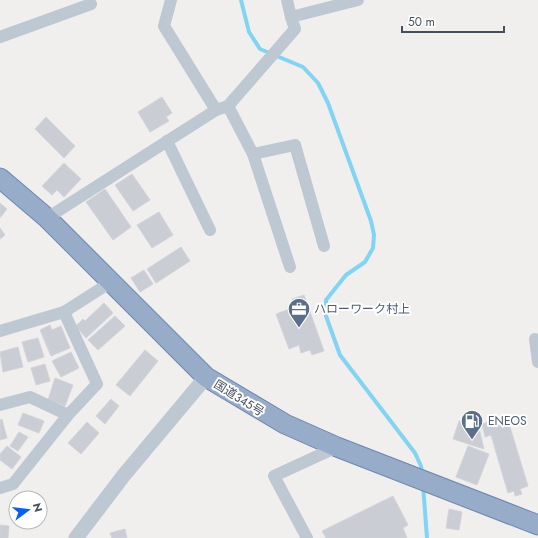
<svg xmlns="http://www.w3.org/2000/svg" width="538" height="538" font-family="Jost,'Noto Sans JP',sans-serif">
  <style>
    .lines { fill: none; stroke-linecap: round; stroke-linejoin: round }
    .stream { stroke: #82d4f3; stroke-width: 4 }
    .building { fill: #cacdd4; stroke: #d2d4db }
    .trunk-casing { stroke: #6d87ad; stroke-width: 21 }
    .minor { stroke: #bec8d2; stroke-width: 12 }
    .tertiary { stroke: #bec8d2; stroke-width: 15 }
    .trunk { stroke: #97acc9; stroke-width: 19 }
    .labels { text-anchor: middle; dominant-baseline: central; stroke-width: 4; stroke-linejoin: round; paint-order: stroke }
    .service-label { font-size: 12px; fill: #4e5e75; stroke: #fff; text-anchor: start }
    .street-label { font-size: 12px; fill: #45505d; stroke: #fff }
  </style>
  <rect width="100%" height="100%" fill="#f1eeee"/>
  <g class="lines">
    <g class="stream">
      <polyline points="241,0 249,32 260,49 303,67 318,83 328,103 371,221 374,235 373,248 365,262 346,275 326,300 326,316 340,355 415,453 421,466 422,474"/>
      <polyline points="423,485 427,538"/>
    </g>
  </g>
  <g class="building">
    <polygon points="162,97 172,113 166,117 169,121 150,132 138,112"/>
    <polygon points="46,117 75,146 64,158 35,129"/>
    <polygon points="64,163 81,179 64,197 57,190 52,195 42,186"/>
    <polygon points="132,174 150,200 133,211 115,185"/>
    <polygon points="105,189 131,227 113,240 86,202"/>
    <polygon points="0,203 7,209 0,218"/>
    <polygon points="159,212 173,235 152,248 137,225"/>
    <polygon points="0,228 5,235 0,239"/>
    <polygon points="181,247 190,261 156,283 147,269"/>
    <polygon points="144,270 153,284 140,292 131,278"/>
    <polygon points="304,295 324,351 312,355 310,350 301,353 299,345 289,349 276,314 295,307 292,299"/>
    <polygon points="104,303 113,313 86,338 76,326 83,319 85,321"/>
    <polygon points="115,316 125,326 98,350 88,340"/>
    <polygon points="50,325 52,330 61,326 70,348 51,356 40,330"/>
    <polygon points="38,338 44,357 28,362 22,342"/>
    <polygon points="18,347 23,367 3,372 0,352"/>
    <polygon points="145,350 158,361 130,396 116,385"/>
    <polygon points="71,352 79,368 61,377 52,361"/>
    <polygon points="45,364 50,381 36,385 31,368"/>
    <polygon points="55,378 73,385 65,406 48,400"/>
    <polygon points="111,399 119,406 105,424 96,416"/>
    <polygon points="23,413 44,421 39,433 18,425"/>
    <polygon points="507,417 528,486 520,489 522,494 515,496 514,491 508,493 491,435 485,437 482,424"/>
    <polygon points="2,419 7,438 0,440 0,420"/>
    <polygon points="459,421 479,428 484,449 453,439"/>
    <polygon points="87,422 99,433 81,454 68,443"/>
    <polygon points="19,432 28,437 18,451 10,446"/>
    <polygon points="7,446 21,457 12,469 0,460 0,454"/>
    <polygon points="468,446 489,454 477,485 456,477"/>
    <polygon points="393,496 408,525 403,528 407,538 326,538 322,531"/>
    <polygon points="16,500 16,519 12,516 14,512 10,509"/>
    <polygon points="449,509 462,512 459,530 446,528"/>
    <polygon points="20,522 32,522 28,528"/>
    <polygon points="0,525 9,526 8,538 0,538"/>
    <polygon points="125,529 127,538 112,538 110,533"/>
  </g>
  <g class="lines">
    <g class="trunk-casing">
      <polyline id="trunk" points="0,178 47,218 206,377 285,424 337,447 538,525"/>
    </g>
    <g class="minor">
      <polyline points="287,0 291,17"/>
      <polyline points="0,37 91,4"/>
      <polyline points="228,106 253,154 290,267"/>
      <polyline points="216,110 228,106 295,29 291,17 358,0"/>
      <polyline points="167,141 210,230"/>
      <polyline points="253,154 295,145 324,246"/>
      <polyline points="47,218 216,110 164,26 171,0"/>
      <polyline points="0,331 64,312 111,282"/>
      <polyline points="535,339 538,362"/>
      <polyline points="0,405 30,397 68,415"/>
      <polyline points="0,488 13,484 68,415 97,384 64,312"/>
      <polyline points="307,538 274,476 337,447"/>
    </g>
    <polyline class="tertiary" points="76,538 124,475 206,377"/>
    <use href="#trunk" class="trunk"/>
  </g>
  <defs>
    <g id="office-pin" transform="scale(1.15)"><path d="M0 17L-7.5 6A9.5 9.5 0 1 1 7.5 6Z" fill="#5c6f8a" stroke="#fff"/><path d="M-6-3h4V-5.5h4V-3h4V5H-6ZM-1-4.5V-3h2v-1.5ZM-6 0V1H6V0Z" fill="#fff"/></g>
    <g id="fuel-pin" transform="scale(1.15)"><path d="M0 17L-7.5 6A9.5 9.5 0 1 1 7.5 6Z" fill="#5c6f8a" stroke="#fff"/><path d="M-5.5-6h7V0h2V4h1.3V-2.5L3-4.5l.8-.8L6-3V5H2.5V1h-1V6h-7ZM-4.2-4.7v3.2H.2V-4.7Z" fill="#fff"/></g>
  </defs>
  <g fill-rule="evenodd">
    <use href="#office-pin" x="299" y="309"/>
    <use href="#fuel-pin" x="472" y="421"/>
  </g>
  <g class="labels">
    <g class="service-label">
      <text x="314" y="309">ハローワーク村上</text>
      <text x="488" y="421">ENEOS</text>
    </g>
    <g class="street-label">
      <text transform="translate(239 398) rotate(32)">国道345号</text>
    </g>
  </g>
  <g transform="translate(28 510) rotate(75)"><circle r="19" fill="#ffffff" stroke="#b5b9be"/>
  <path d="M0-3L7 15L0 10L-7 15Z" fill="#0a5fef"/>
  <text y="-6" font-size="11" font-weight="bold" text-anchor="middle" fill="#45505d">N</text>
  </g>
  <path d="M402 26v6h102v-6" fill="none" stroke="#45505d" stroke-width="2"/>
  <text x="408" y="26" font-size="12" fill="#45505d" stroke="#ffffff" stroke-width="3" paint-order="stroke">50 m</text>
</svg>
